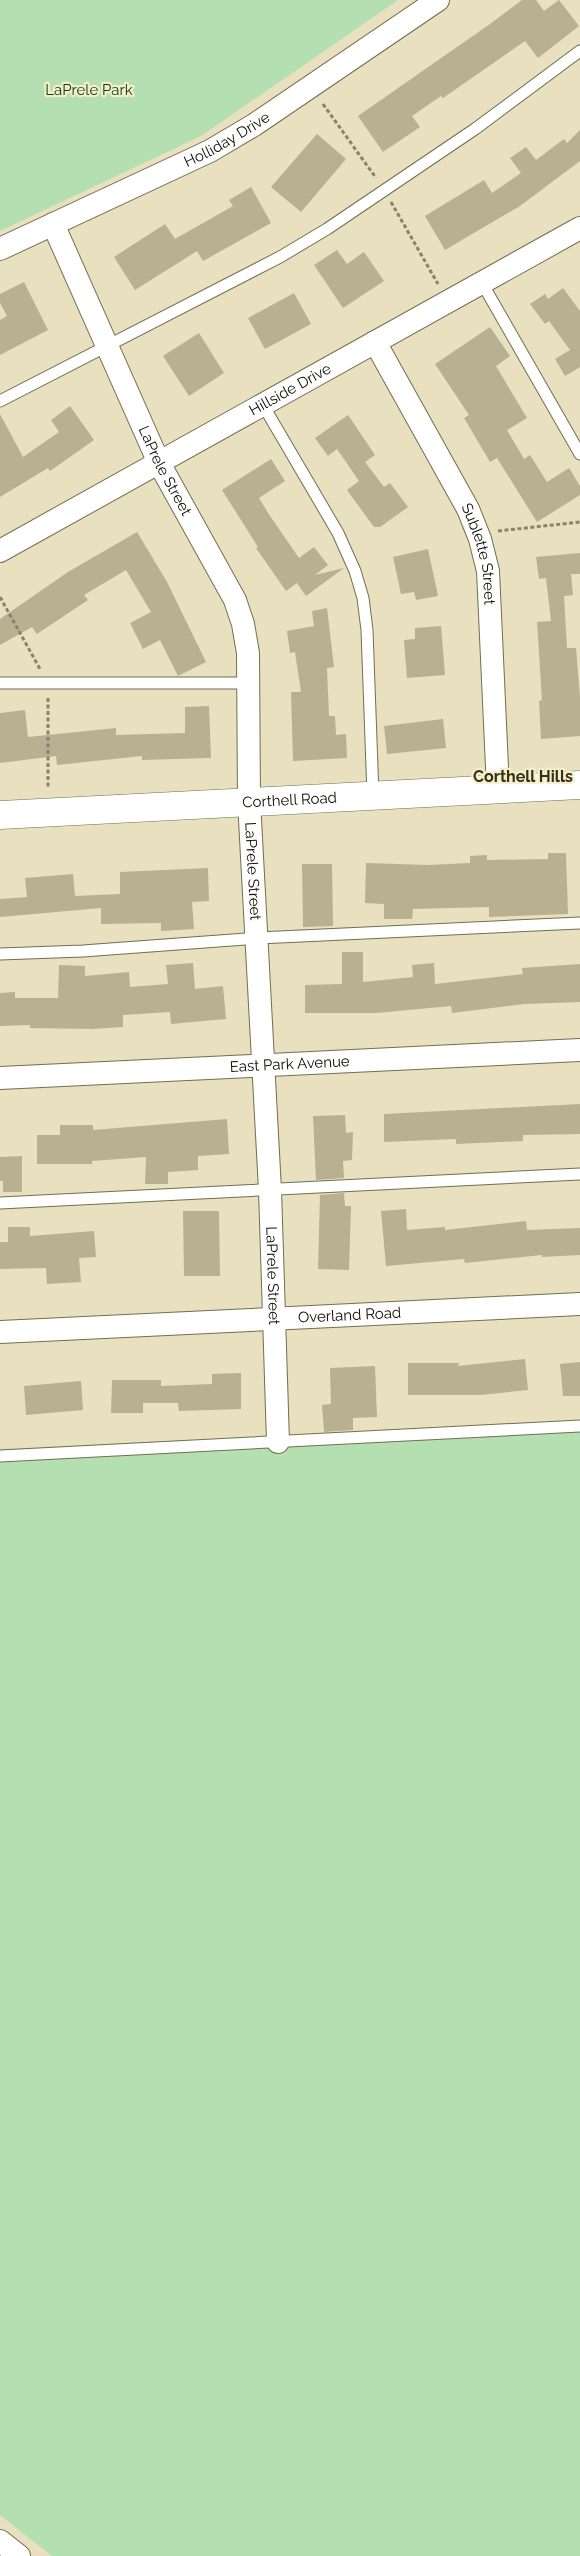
<svg xmlns="http://www.w3.org/2000/svg" width="580" height="2556" font-family="Raleway,sans-serif">
  <style>
    .green { fill: #b4dfb1 }
    .building { fill: #b8b091 }
    .lines { fill: none; stroke-linecap: round; stroke-linejoin: round }
    .service-casing { stroke: #746d4f; stroke-width: 13 }
    .minor-casing { stroke: #746d4f; stroke-width: 24 }
    .tertiary-casing { stroke: #746d4f; stroke-width: 29 }
    .path { stroke: #88836d; stroke-width: 3; stroke-dasharray: 4 2.5; stroke-linecap: butt }
    .service { stroke: #fff; stroke-width: 11 }
    .minor { stroke: #fff; stroke-width: 22 }
    .tertiary { stroke: #fff; stroke-width: 28 }
    .labels { text-anchor: middle; dominant-baseline: central; stroke-width: 4.5; stroke-linejoin: round; paint-order: stroke }
    .park-label { font-size: 15px; fill: #06460a; stroke: #f5edcc }
    .street-label { font-size: 15px; fill: #0e0c03; stroke: #f5edcc }
    .neighbourhood-label { font-size: 16px; font-weight: bold; fill: #363014; stroke: #f5edcc }
  </style>
  <rect width="100%" height="100%" fill="#e8e0bf"/>
  <g class="green">
    <polygon points="0,0 398,0 201,136 0,231"/>
    <polygon points="580,1421 580,2556 52,2556 0,2515 0,1449"/>
  </g>
  <g class="building">
    <polygon points="522,0 536,0 544,11 559,0 579,26 538,58 525,41 443,98 441,96 412,116 420,127 383,152 358,116 490,24"/>
    <polygon points="580,130 580,161 520,206 445,250 425,216 484,180 492,193 521,173 510,158 526,147 536,160 564,139 567,143"/>
    <polygon points="317,134 346,159 301,212 271,187"/>
    <polygon points="251,187 271,223 203,261 197,251 135,290 114,257 165,224 175,239 233,206 229,200"/>
    <polygon points="337,250 347,264 364,252 384,281 343,308 314,265"/>
    <polygon points="24,282 48,330 0,355 0,320 7,316 0,303 0,294"/>
    <polygon points="563,288 580,311 580,367 565,376 555,359 570,350 549,321 545,324 530,304 545,294 548,299"/>
    <polygon points="294,293 311,324 265,349 248,318"/>
    <polygon points="490,327 510,356 496,366 527,418 507,430 524,459 530,455 547,482 569,468 580,486 580,495 537,522 497,458 490,462 464,418 469,415 435,364"/>
    <polygon points="199,333 224,373 189,396 163,356"/>
    <polygon points="70,406 94,440 50,471 48,468 0,497 0,414 23,457 59,432 51,420"/>
    <polygon points="348,415 375,455 365,462 384,487 390,483 408,507 380,527 374,527 347,490 359,481 337,449 328,456 315,438"/>
    <polygon points="271,459 285,481 259,498 268,513 299,558 314,547 328,565 315,575 344,568 306,596 297,583 286,591 256,548 258,547 222,490"/>
    <polygon points="137,532 167,582 206,662 178,676 160,640 143,649 130,623 151,612 126,570 84,595 88,600 37,634 32,627 0,645 0,619 68,572"/>
    <polygon points="428,549 438,596 416,600 414,592 401,594 393,557"/>
    <polygon points="580,553 580,574 571,574 573,595 564,596 567,648 576,648 580,697 580,736 541,739 539,701 542,700 537,622 551,621 546,578 539,579 536,557"/>
    <polygon points="327,608 334,667 327,668 329,716 335,716 336,735 346,734 347,758 293,761 291,692 301,692 295,652 290,653 287,631 314,626 312,611"/>
    <polygon points="441,626 445,675 407,678 404,640 415,639 415,628"/>
    <polygon points="209,706 211,758 142,760 142,756 57,765 56,756 0,763 0,713 25,710 28,737 116,728 116,735 185,733 185,707"/>
    <polygon points="443,719 446,748 387,754 384,726"/>
    <polygon points="548,853 566,853 568,914 489,917 489,907 413,909 412,919 384,919 384,904 365,903 366,863 428,865 470,863 470,856 487,855 487,860 548,859"/>
    <polygon points="302,864 332,864 333,926 303,927"/>
    <polygon points="208,868 209,901 192,902 194,929 161,931 161,923 101,924 101,908 0,917 0,899 27,897 25,878 73,874 75,896 120,894 120,872"/>
    <polygon points="342,952 363,952 363,982 413,977 412,965 434,963 435,984 523,974 522,968 580,964 580,1002 525,1004 452,1013 451,1006 376,1013 305,1013 305,985 342,984"/>
    <polygon points="193,963 195,989 223,986 226,1019 171,1024 170,1012 123,1015 123,1027 92,1029 30,1028 30,1025 0,1026 0,993 15,992 15,998 58,998 59,965 85,966 85,976 129,972 130,987 168,984 166,965"/>
    <polygon points="580,1104 580,1134 523,1135 523,1141 456,1144 456,1139 384,1142 384,1114"/>
    <polygon points="345,1115 346,1133 353,1132 352,1160 343,1161 344,1178 316,1180 313,1116"/>
    <polygon points="227,1119 229,1154 198,1156 198,1170 168,1172 168,1184 145,1184 146,1157 92,1161 92,1164 37,1164 37,1135 60,1135 60,1125 93,1125 93,1130"/>
    <polygon points="22,1156 22,1192 3,1192 3,1181 0,1181 0,1157"/>
    <polygon points="344,1193 345,1206 351,1206 349,1270 318,1269 320,1195"/>
    <polygon points="406,1209 407,1230 445,1227 445,1230 526,1221 527,1230 580,1228 580,1255 542,1257 542,1255 465,1263 464,1259 386,1266 381,1211"/>
    <polygon points="183,1211 219,1211 220,1276 184,1276"/>
    <polygon points="8,1227 30,1227 30,1236 94,1231 96,1257 79,1258 81,1282 47,1284 46,1268 0,1269 0,1242 8,1242"/>
    <polygon points="525,1359 528,1390 480,1395 408,1395 408,1363 459,1363 458,1366"/>
    <polygon points="580,1362 580,1396 563,1396 560,1364"/>
    <polygon points="375,1366 377,1417 353,1418 353,1430 324,1432 322,1405 331,1404 330,1368"/>
    <polygon points="241,1373 241,1409 179,1411 178,1403 143,1403 143,1413 111,1413 112,1380 161,1380 161,1386 212,1384 212,1374"/>
    <polygon points="81,1381 83,1410 26,1415 24,1386"/>
  </g>
  <g class="lines">
    <g class="service-casing">
      <g id="service">
        <polyline points="482,283 580,454"/>
        <polyline points="0,401 280,257 327,229 475,129 580,51"/>
        <polyline points="263,405 338,533 355,571 363,598 367,630 373,795"/>
        <polyline points="0,683 249,683"/>
        <polyline points="0,954 83,951 258,938 580,923"/>
        <polyline points="0,1203 580,1174"/>
        <polyline points="0,1456 580,1426"/>
      </g>
    </g>
    <g class="minor-casing">
      <g id="minor">
        <path id="s1" d="M53,224l106,239 76,137 8,24 5,29 1,148 21,389 8,252"/>
        <path id="s2" d="M0,249l210,-98 44,-26 184,-125"/>
        <path id="s3" d="M375,342l93,167 12,30 8,32 10,218"/>
        <path id="s4" d="M0,551l580,-323"/>
        <path id="s5" d="M0,1078l580,-28"/>
        <path id="s6" d="M0,1332l580,-28"/>
        <polyline points="0,2541 19,2556"/>
      </g>
    </g>
    <g class="tertiary-casing">
      <g id="tertiary">
        <path id="s7" d="M0,815l580,-30"/>
      </g>
    </g>
    <g class="path">
      <polyline points="323,104 376,178"/>
      <polyline points="391,202 438,284"/>
      <polyline points="498,531 580,522"/>
      <polyline points="0,597 40,669"/>
      <polyline points="48,698 48,789"/>
    </g>
    <use href="#service" class="service"/>
    <use href="#minor" class="minor"/>
    <use href="#tertiary" class="tertiary"/>
  </g>
  <g class="labels">
    <g class="park-label">
      <text x="89" y="90">LaPrele Park</text>
    </g>
    <g class="street-label">
      <text stroke="none"><textPath href="#s2" startOffset="252">Holliday Drive</textPath></text>
      <text stroke="none"><textPath href="#s4" startOffset="332">Hillside Drive</textPath></text>
      <text stroke="none"><textPath href="#s1" startOffset="271">LaPrele Street</textPath></text>
      <text stroke="none"><textPath href="#s3" startOffset="238">Sublette Street</textPath></text>
      <text stroke="none"><textPath href="#s7" startOffset="290">Corthell Road</textPath></text>
      <text stroke="none"><textPath href="#s1" startOffset="691">LaPrele Street</textPath></text>
      <text stroke="none"><textPath href="#s5" startOffset="290">East Park Avenue</textPath></text>
      <text stroke="none"><textPath href="#s1" startOffset="1096">LaPrele Street</textPath></text>
      <text stroke="none"><textPath href="#s6" startOffset="350">Overland Road</textPath></text>
    </g>
    <g class="neighbourhood-label">
      <text x="523" y="776">Corthell Hills</text>
    </g>
  </g>
</svg>
